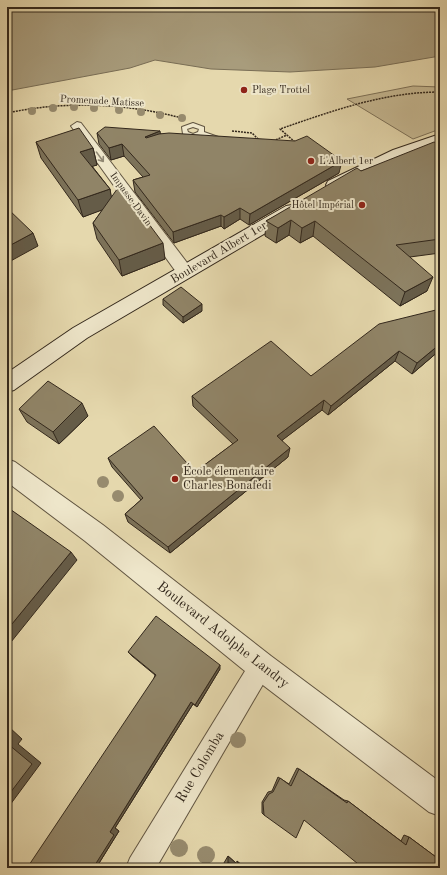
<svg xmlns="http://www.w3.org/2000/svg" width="447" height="875" font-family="'Old Standard TT',serif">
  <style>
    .green { fill: #c7ba94; stroke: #7d7158 }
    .water { fill: #a89c7c; stroke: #796e56 }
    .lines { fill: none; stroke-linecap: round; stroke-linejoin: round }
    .service-casing { stroke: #605440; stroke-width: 2 }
    .minor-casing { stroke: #605440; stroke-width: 2 }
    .tertiary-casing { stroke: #605440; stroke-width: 2 }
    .secondary-casing { stroke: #33281c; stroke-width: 2 }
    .path { stroke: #33281c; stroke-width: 1.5; stroke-dasharray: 2 1; stroke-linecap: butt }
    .service { fill: #eee6ca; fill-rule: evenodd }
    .minor { fill: #eee6ca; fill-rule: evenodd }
    .tertiary { fill: #eee6ca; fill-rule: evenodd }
    .secondary { fill: #eee6ca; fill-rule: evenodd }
    .tree { fill: #978b6e }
    .wall { fill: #7c7259; stroke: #33281c }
    .shaded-wall { fill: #655c48; stroke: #33281c }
    .building { fill: #908467; stroke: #33281c }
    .oneway { stroke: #908773 }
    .poi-dot { fill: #8f2418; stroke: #eee6ca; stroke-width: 1.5 }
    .labels { text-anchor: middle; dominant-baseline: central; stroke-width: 4; stroke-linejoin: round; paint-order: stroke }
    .far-poi-label { font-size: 10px; fill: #33281c; stroke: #eee6ca; text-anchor: start }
    .far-street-label { font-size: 10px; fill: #33281c; stroke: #eee6ca }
    .street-label { font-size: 12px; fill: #33281c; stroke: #eee6ca }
    .poi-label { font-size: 12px; fill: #33281c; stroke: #eee6ca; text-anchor: start }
    .near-street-label { font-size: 14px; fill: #33281c; stroke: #eee6ca }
  </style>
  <rect width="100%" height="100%" fill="#e5d8ad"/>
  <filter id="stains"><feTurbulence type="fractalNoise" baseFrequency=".005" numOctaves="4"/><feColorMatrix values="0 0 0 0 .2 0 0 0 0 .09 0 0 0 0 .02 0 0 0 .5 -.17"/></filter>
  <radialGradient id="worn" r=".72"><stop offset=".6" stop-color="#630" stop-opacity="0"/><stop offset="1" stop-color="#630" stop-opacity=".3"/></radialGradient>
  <polygon class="green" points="413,86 440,87 440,129 413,139 347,99"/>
  <polygon class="water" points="7,7 440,7 440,56 375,67 290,72 211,69 155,60 130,68 7,91"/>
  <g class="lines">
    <g class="service-casing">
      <path id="service" d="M193,123l11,4v5l20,7 -3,2 -20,-6 -8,3 -10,-4 -1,-7zM193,127l6,2 -1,3 -5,2 -5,-2 -1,-3z"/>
    </g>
    <g class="minor-casing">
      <g id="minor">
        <polygon points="77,122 81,123 191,268 193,272 191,276 185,278 179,276 71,126"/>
        <polygon points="261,654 269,658 273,666 269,674 156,868 126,868 130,858 253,658"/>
      </g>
    </g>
    <g class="tertiary-casing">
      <polygon id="tertiary" points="7,459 15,462 103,525 271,656 440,782 440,816 429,812 251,676 85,541 7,482"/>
    </g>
    <g class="secondary-casing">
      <g id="secondary">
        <polygon points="440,134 440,143 403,156 340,189 334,190 328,189 326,185 328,181 393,150"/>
        <polygon points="292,205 298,206 300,210 298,214 87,338 14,390 7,392 7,373 73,328 286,206"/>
      </g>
    </g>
    <g class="path">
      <path d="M7,113c57,-12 115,-10 171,4"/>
      <polyline points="232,131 252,133 260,141"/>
      <polyline points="273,141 287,135"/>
      <path d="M295,142l-15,-13c52,-18 104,-37 160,-37"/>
    </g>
    <use href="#service" class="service"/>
    <use href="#minor" class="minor"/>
    <use href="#tertiary" class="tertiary"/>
    <use href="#secondary" class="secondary"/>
  </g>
  <g class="tree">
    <circle cx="74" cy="107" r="4"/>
    <circle cx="53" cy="108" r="4"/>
    <circle cx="94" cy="108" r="4"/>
    <circle cx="119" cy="110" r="4"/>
    <circle cx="32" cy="111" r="4"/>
    <circle cx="141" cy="112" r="4"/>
    <circle cx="160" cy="115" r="4"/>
    <circle cx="182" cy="118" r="4"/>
    <circle cx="103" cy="482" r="6"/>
    <circle cx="118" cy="496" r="6"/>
    <circle cx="238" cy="740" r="8"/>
    <circle cx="179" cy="848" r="9"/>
    <circle cx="206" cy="855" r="9"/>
  </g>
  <g class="wall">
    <polygon points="97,133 161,134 339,173 249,225 240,219 224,229 221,226 174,243 135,192 133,180 143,177 124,156 111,160 99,144"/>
    <polygon points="36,142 93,148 97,165 92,166 110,189 111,198 165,259 122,276 97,239 93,223 103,209 83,217 41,158"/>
    <polygon points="440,144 440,253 410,257 427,291 400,306 313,236 300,243 289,235 276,243 265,236 266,221 361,171"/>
    <polygon points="163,299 202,311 183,323 163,305"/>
    <polygon points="440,309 440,350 412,374 395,361 328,415 322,410 282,440 288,457 170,553 128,522 125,514 141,500 112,467 108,458 195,472 233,444 193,406 192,396 311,376"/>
    <polygon points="19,409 88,416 59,444 27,422"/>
    <polygon points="128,652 220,669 197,707 193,704 115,828 119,831 96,868 155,675 132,656"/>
    <polygon points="297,768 299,769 344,800 348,801 401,841 404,835 409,837 440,860 304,820 264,815 262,813 262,802 268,792 272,791 278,777 289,784"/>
    <polygon points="228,856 237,864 237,861 245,868 221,868"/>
  </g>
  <g class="shaded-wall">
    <polygon points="160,131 162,143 146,148 145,137"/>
    <polygon points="122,144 124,156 111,160 109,148"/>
    <polygon points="93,148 97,165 84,169 80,152"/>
    <polygon points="342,161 339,173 249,225 250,214"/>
    <polygon points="110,189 113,206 83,217 78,200"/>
    <polygon points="240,208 240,219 224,229 224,217"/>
    <polygon points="221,215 221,226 174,243 173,232"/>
    <polygon points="291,220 289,235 276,243 278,228"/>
    <polygon points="315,221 313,236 300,243 302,228"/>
    <polygon points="33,233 38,246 7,263 7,247"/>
    <polygon points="163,243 165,259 122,276 119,260"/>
    <polygon points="433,277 427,291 400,306 405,292"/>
    <polygon points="202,304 202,311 183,323 183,317"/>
    <polygon points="440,344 440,350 412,374 417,363"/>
    <polygon points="399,351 395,361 328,415 331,406"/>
    <polygon points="324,400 322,410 276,445 277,436"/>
    <polygon points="82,403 88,416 59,444 53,432"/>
    <polygon points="290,448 288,457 170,553 168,547"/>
    <polygon points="71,552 77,560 7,647 7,630"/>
    <polygon points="220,665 220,669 197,707 195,705"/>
    <polygon points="191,702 193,704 115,828 119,831 96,868 93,868 110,832"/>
    <polygon points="7,727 9,727 22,739 18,744 41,763 7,809 8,744"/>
    <polygon points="228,856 237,864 237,868 235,868 228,862"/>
    <polygon points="237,861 245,868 239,868 238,867"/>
  </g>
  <g class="building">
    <polygon points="105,127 160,131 145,137 146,138 159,134 169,133 295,141 307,136 342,161 250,214 240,208 224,217 221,215 173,232 133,180 150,175 122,144 109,148 97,133"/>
    <polygon points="79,128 93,148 80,152 110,189 78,200 36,142"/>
    <polygon points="434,142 440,144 440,239 396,245 433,277 405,292 315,221 302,228 291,220 278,228 266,221 357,168 361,171"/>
    <polygon points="120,185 163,243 119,260 93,223"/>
    <polygon points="7,208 33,233 7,247"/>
    <polygon points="181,287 202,304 183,317 163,299"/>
    <polygon points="440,309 440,344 417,363 399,351 331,406 324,400 277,436 290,448 168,547 125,514 143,498 108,458 154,426 195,472 238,440 192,396 271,341 311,376 379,324"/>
    <polygon points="48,381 82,403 53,432 19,409"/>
    <polygon points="7,507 71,552 7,630"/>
    <polygon points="156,616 220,665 195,705 191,702 110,832 114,835 93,868 27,868 156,675 128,652"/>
    <polygon points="7,734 12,739 8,744 32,764 7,797"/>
    <polygon points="299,769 347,803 348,801 406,845 409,837 440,860 440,868 363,868 304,820 296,838 264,815 263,803 269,794 273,792 280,778 291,786"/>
    <polygon points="228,862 235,868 225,868"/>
  </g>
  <defs><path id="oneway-shaft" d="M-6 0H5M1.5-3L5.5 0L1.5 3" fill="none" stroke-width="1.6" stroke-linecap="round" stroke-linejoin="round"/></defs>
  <use class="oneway" href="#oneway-shaft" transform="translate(100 157) rotate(54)"/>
  <g class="poi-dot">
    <circle cx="244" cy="90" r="4"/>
    <circle cx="311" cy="161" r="4"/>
    <circle cx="362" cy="205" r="4"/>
    <circle cx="175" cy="479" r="4"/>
  </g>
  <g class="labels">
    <g class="far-poi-label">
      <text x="252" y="90">Plage Trottel</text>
      <text x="319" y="161">L'Albert 1er</text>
      <text x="354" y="205" text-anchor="end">Hôtel Impérial</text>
    </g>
    <g class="far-street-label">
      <text transform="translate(102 101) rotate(3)">Promenade Matisse</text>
      <text transform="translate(131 199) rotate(54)">Impasse Davin</text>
    </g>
    <g class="street-label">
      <text transform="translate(219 253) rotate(-31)">Boulevard Albert 1er</text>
    </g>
    <g class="poi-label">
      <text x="183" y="472">École élementaire<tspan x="183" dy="14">Charles Bonafedi</tspan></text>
    </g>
    <g class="near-street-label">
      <text transform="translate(223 635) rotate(38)">Boulevard Adolphe Landry</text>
      <text transform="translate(200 767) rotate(-59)">Rue Colomba</text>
    </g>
  </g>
  <rect width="447" height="875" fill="none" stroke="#e5d8ad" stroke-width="24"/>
  <rect x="8" y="8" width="431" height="859" fill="none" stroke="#33281c" stroke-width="2"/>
  <rect x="12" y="12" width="423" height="851" fill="none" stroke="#33281c"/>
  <rect width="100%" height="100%" filter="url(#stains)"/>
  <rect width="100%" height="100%" fill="url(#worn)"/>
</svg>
